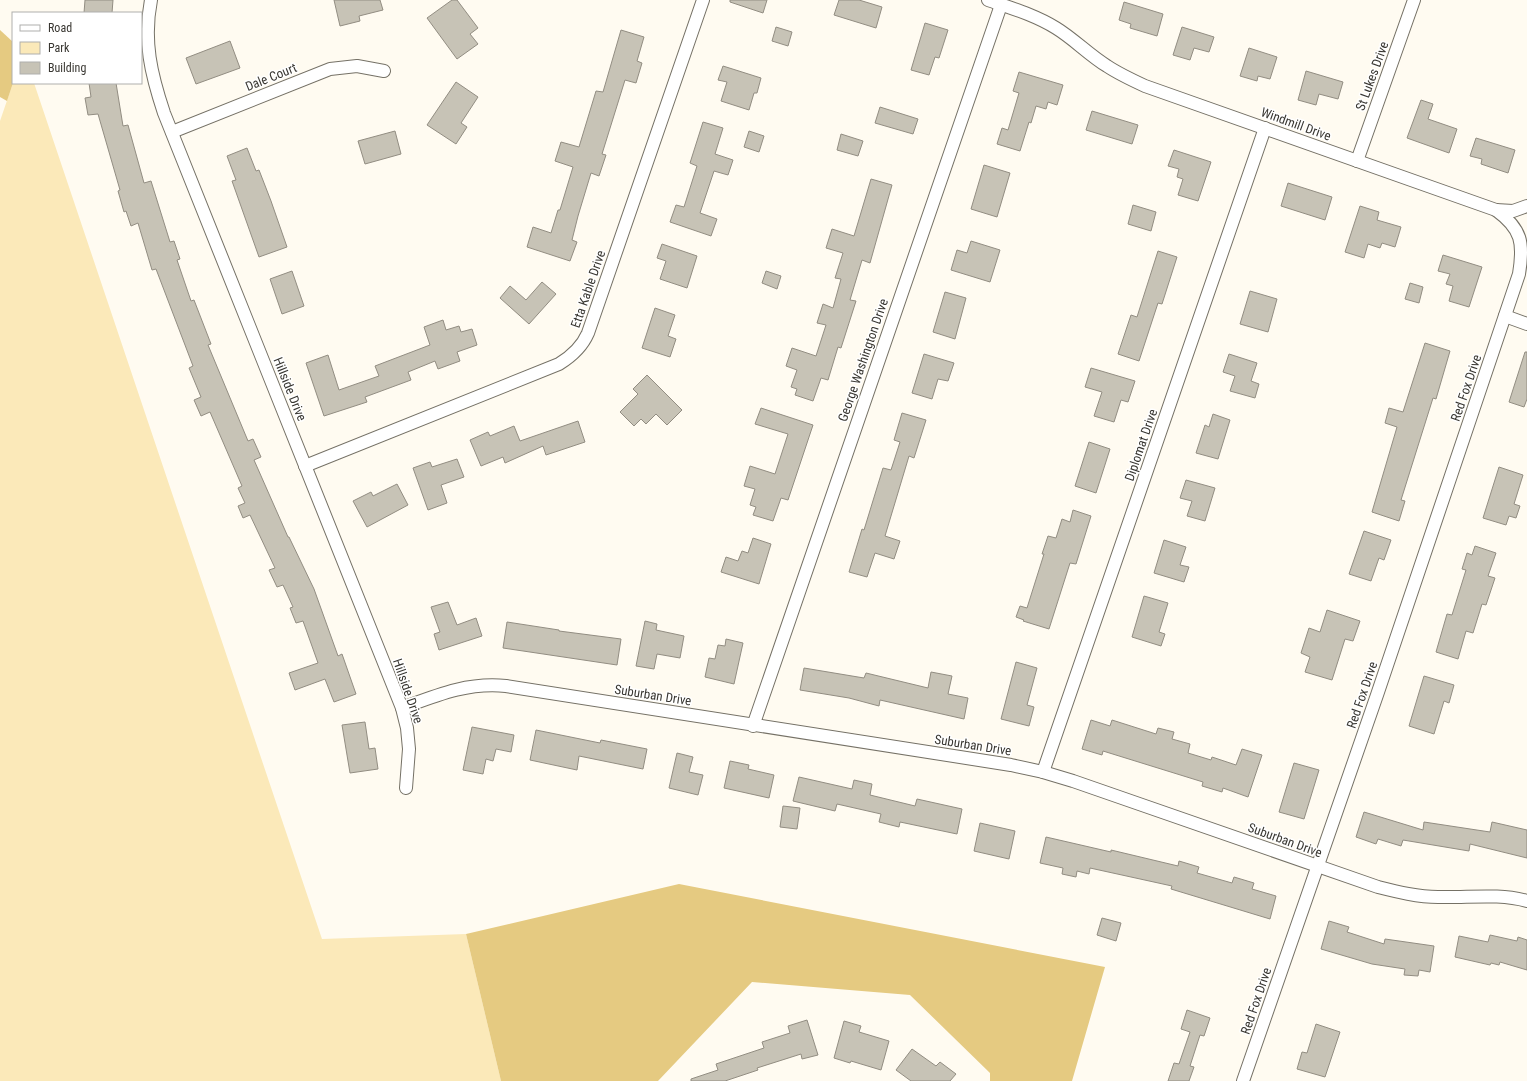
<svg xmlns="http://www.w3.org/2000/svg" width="1527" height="1081" font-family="'Roboto Condensed',sans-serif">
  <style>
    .green { fill: #fbe9b9 }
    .forest { fill: #e5ca81 }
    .building { fill: #c7c3b6; stroke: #928d82 }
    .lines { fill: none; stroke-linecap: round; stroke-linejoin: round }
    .minor-casing { stroke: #757166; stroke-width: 14 }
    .minor { stroke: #fff; stroke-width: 12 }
    .labels { text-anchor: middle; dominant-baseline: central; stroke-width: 3; stroke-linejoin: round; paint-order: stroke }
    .street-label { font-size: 13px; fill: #383631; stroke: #fff }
  </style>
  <rect width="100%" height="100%" fill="#fffbf1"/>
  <polygon class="green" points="13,83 34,83 322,939 466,934 501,1081 0,1081 0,121"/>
  <g class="forest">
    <polygon points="0,30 13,42 13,83 7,101 0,97"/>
    <polygon points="679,884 1105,967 1072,1081 990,1081 990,1073 910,995 752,982 658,1081 501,1081 466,934"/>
  </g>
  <g class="building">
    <polygon points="85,0 113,0 112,13 84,13"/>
    <polygon points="334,0 380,0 383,10 359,16 360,21 340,26"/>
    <polygon points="452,0 457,0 478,28 470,34 478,44 457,59 427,18"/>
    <polygon points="730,0 767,0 763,13 730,2"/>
    <polygon points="839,0 859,0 882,7 876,28 834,15"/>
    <polygon points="1124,2 1163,14 1157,36 1130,28 1131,24 1119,20"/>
    <polygon points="925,23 948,30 939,58 935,57 929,75 911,70"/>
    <polygon points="776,27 792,32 788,46 772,41"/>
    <polygon points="1182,27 1214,37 1209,52 1194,48 1190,60 1173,55"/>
    <polygon points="621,30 644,37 637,61 642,63 636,83 625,80 602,154 606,155 599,176 591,173 578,216 572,240 577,242 570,261 527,247 533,227 551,233 558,210 560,210 573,167 555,161 561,142 579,147 596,91 603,92"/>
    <polygon points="230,41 240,68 196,84 186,58"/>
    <polygon points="1249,48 1277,57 1270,79 1258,76 1257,81 1240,76"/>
    <polygon points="723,66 761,78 757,93 754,93 749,110 721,101 727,82 718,80"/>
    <polygon points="1306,71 1343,82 1338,99 1319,94 1316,105 1298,100"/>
    <polygon points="1019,72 1063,85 1057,105 1048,102 1046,109 1036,106 1031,123 1029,122 1020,151 997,144 1002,128 1008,130 1019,93 1013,91"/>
    <polygon points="456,82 478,97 461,123 467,127 456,144 427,125"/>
    <polygon points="89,83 116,83 123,126 128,125 144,183 151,181 170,242 174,241 180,259 177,260 191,301 194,300 211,344 208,345 248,441 253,439 261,457 254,460 288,537 289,537 314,589 338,656 342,654 356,694 334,702 325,679 295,690 289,673 318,663 303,621 296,623 290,608 293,607 283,585 277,587 269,570 275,568 250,515 243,518 238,506 245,503 238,488 242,486 210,412 201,416 194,400 201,397 189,368 193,366 156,269 152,270 138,223 131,226 126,211 124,212 118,191 120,190 98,114 88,115 85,98 91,97"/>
    <polygon points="1421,100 1433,104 1428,119 1457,129 1449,153 1407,138"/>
    <polygon points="880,107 918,119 913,134 875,123"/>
    <polygon points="1092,111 1138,125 1132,144 1086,130"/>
    <polygon points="703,122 723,128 715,154 733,160 728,175 714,171 700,213 717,219 711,236 670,222 676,205 684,207 697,166 690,163"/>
    <polygon points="395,131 401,154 365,164 358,141"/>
    <polygon points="749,131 764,136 759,152 744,147"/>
    <polygon points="841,134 863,141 858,156 837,150"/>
    <polygon points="1476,138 1515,150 1508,173 1481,164 1482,159 1470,156"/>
    <polygon points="247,148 256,171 259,170 271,201 287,247 259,257 232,181 236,180 227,156"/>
    <polygon points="1174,150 1211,162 1198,201 1178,195 1183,179 1177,177 1179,169 1168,166"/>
    <polygon points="984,165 1010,173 997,217 971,209"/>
    <polygon points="871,179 892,185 870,263 862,260 850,300 856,301 841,348 838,347 828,380 821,378 813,401 795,395 797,389 791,387 797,370 786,366 792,348 816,356 826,325 817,323 823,304 833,308 841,279 835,278 843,253 826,248 832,229 854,236"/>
    <polygon points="1288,183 1332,197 1325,220 1281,206"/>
    <polygon points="1133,205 1156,212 1151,231 1128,224"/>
    <polygon points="1360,206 1379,212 1377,220 1401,227 1395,247 1382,243 1380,248 1368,244 1364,258 1345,252"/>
    <polygon points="971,241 1000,250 990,282 951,270 957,250 967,253"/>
    <polygon points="662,244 697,256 687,288 660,279 666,261 657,258"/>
    <polygon points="1158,251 1177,257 1162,304 1158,303 1139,361 1118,354 1131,315 1137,317"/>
    <polygon points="1443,255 1482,267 1469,307 1449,301 1453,286 1446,284 1450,274 1438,271"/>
    <polygon points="292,271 304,306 282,314 270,279"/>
    <polygon points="766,271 781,276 777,289 762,283"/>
    <polygon points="542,282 556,294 529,324 500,298 510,286 526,300"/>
    <polygon points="1410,283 1423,287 1419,303 1405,299"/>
    <polygon points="1250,291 1277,299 1268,332 1240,324"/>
    <polygon points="945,292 966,298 955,339 933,332"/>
    <polygon points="655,308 675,315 668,336 676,339 670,357 642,348"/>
    <polygon points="443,320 446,330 459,326 461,332 472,329 477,345 457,352 460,361 438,369 435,361 408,372 411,380 365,397 367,402 324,416 306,363 328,355 339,390 379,376 375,366 430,345 424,327"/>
    <polygon points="1425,343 1450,351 1436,399 1433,398 1401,500 1405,501 1399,521 1372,512 1397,427 1385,423 1389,408 1403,412"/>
    <polygon points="1525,352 1527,352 1527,399 1524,407 1509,402"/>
    <polygon points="924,354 954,363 948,381 938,379 932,399 912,393"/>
    <polygon points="1229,354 1257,363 1251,381 1259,384 1255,398 1230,391 1235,376 1223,372"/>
    <polygon points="1091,368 1135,381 1128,402 1121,400 1114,422 1094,416 1102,392 1085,387"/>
    <polygon points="647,375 682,410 667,425 656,414 646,424 641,419 634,426 620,412 638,394 633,389"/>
    <polygon points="761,408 813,425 788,500 781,498 773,521 753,515 756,507 750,505 755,489 744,486 750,466 775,474 788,434 755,424"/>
    <polygon points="902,413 926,420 914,458 909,456 885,536 900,541 894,559 875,553 867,577 849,572 862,529 864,530 883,468 891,470 900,442 894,440"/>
    <polygon points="1213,414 1230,420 1218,459 1196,453 1205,425 1209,427"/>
    <polygon points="578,421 585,442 546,455 543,446 505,463 503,457 481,466 470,440 488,432 490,436 514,426 520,441"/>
    <polygon points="1089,442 1110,449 1096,493 1075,486"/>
    <polygon points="457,459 464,477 441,485 447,503 428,510 413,468 430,462 432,467"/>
    <polygon points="1499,467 1523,475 1514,504 1520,506 1516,518 1509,516 1506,525 1483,518"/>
    <polygon points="1186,480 1215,488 1205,521 1187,516 1192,501 1180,498"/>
    <polygon points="397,484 408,505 367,527 353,501 371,492 373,496"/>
    <polygon points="1073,510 1091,516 1076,564 1070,563 1049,629 1023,621 1024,620 1016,617 1020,606 1027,608 1044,554 1042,554 1048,536 1056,538 1062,519 1070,522"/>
    <polygon points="1364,531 1391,540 1384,560 1379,558 1371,581 1349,574"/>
    <polygon points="753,538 771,544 759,584 721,572 726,557 738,561 742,551 748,553"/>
    <polygon points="1164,540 1186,547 1180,565 1189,567 1184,582 1154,573"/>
    <polygon points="1475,546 1496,553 1488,576 1495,578 1486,605 1482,604 1473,633 1466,631 1458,659 1436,652 1447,614 1452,615 1466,570 1462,569 1467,553 1472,555"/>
    <polygon points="1144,596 1168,603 1159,632 1165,634 1161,646 1132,637"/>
    <polygon points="448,602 457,625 476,618 482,636 439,650 434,634 440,632 431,607"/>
    <polygon points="1327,610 1360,621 1353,641 1345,639 1332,680 1305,672 1310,657 1301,653 1309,628 1320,632"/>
    <polygon points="645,621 657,624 656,630 684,636 680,658 657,654 654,669 636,666"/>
    <polygon points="507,622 559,630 559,631 621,639 617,665 503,648"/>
    <polygon points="726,639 743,643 734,684 705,677 709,658 715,659 718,645 725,646"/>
    <polygon points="1016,662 1037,668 1027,705 1034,707 1029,726 1001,719"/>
    <polygon points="804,668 864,678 866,673 928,688 931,672 952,676 948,694 968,698 964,719 880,700 879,706 849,698 800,690"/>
    <polygon points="1424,676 1454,685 1449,703 1444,701 1434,734 1409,726"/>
    <polygon points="1091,720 1110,726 1112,720 1156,734 1158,728 1174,732 1172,739 1190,744 1188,753 1211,760 1212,757 1236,765 1242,749 1262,755 1248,797 1223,788 1222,792 1202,786 1203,782 1103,751 1102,755 1082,749"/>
    <polygon points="365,722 369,749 375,748 378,769 350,773 342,725"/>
    <polygon points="472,727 514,735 511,752 496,749 493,761 486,759 483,774 463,770"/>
    <polygon points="536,730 600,743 601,740 647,749 643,769 579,756 577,770 530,760"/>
    <polygon points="677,753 693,757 689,772 703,775 698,795 669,788"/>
    <polygon points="730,761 749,765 748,769 774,775 769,798 724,788"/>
    <polygon points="1294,763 1319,770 1304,819 1279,812"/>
    <polygon points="799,777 852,789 854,780 872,784 870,795 915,806 917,799 962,809 957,834 900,822 899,827 879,822 881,814 837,804 835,811 793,801"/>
    <polygon points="783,806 800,808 797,829 780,827"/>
    <polygon points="1364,812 1423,830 1424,822 1490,832 1492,822 1527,830 1527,858 1470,844 1469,851 1403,840 1401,846 1378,839 1376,844 1356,837"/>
    <polygon points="980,823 1015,831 1009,859 974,851"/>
    <polygon points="1046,837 1111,852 1111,850 1178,866 1179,861 1199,867 1197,873 1232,883 1234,877 1254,883 1252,889 1276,896 1270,919 1171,889 1172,886 1090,868 1089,874 1077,871 1076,877 1062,874 1063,868 1040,863"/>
    <polygon points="1102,918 1121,923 1116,941 1097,935"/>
    <polygon points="1329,921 1349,927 1347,932 1384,944 1385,939 1434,946 1430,972 1419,970 1418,976 1404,975 1405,969 1372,964 1321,949"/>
    <polygon points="1490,935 1517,941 1518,937 1527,940 1527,970 1500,962 1499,965 1491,963 1490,965 1455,957 1459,936 1488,942"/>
    <polygon points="1187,1010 1210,1018 1204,1036 1200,1035 1190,1066 1194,1067 1189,1081 1168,1081 1174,1063 1179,1064 1190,1032 1181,1029"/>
    <polygon points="807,1020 818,1055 802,1059 801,1054 757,1068 758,1070 725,1081 691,1081 691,1079 718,1070 716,1064 764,1048 762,1042 790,1033 788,1026"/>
    <polygon points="844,1021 861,1026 859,1032 889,1041 881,1070 851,1061 850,1063 834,1058"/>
    <polygon points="1316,1024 1340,1032 1325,1077 1297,1069 1302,1052 1307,1053"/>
    <polygon points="912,1049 936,1066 940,1062 956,1074 950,1081 911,1081 896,1070"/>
  </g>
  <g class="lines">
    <g class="minor-casing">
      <g id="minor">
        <path d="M151,0c-8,41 0,74 13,113l238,595 5,20 2,21 -3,39"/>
        <path d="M988,0c23,8 47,15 68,28 18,11 33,27 51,38 12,8 25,14 38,20l351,124c26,19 28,33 23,64l-142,421 -134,386"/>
        <polyline points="172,132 330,69 357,66 384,71"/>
        <polyline points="1357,161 1414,0"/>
        <polyline points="1496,210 1513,211 1527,206"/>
        <polyline points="1505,316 1527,324"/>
        <path d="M305,466l254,-102c13,-8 23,-17 29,-31l115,-333"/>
        <path d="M402,708c35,-13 66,-26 104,-22l505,79 32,7 30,9 305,106c20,5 40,10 60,10 30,1 60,-4 89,4"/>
        <polyline points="753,726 1001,5"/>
        <polyline points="1043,772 1265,128"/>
      </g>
    </g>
    <use href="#minor" class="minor"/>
  </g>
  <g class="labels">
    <g class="street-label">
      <text transform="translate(1372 76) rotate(-70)">St Lukes Drive</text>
      <text transform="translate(271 77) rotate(-22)">Dale Court</text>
      <text transform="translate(1296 124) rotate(20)">Windmill Drive</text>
      <text transform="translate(588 289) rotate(-71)">Etta Kable Drive</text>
      <text transform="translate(863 360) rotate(-71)">George Washington Drive</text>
      <text transform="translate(1466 388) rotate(-71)">Red Fox Drive</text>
      <text transform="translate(290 389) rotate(68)">Hillside Drive</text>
      <text transform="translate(1141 445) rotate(-71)">Diplomat Drive</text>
      <text transform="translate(408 691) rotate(71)">Hillside Drive</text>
      <text transform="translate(653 695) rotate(9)">Suburban Drive</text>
      <text transform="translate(1362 695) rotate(-71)">Red Fox Drive</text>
      <text transform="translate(973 745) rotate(9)">Suburban Drive</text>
      <text transform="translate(1285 840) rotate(20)">Suburban Drive</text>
      <text transform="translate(1256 1001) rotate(-71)">Red Fox Drive</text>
    </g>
  </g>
  <rect x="12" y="12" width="130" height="72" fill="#ffffff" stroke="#afafad"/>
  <rect x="20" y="25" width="20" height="6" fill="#ffffff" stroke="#afafad"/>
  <text x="48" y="32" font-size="12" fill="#383631">Road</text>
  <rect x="20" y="42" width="20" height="12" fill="#fbe9b9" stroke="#afafad"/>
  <text x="48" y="52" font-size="12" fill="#383631">Park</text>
  <rect x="20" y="62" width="20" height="12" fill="#c7c3b6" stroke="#afafad"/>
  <text x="48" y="72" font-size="12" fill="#383631">Building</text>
</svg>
